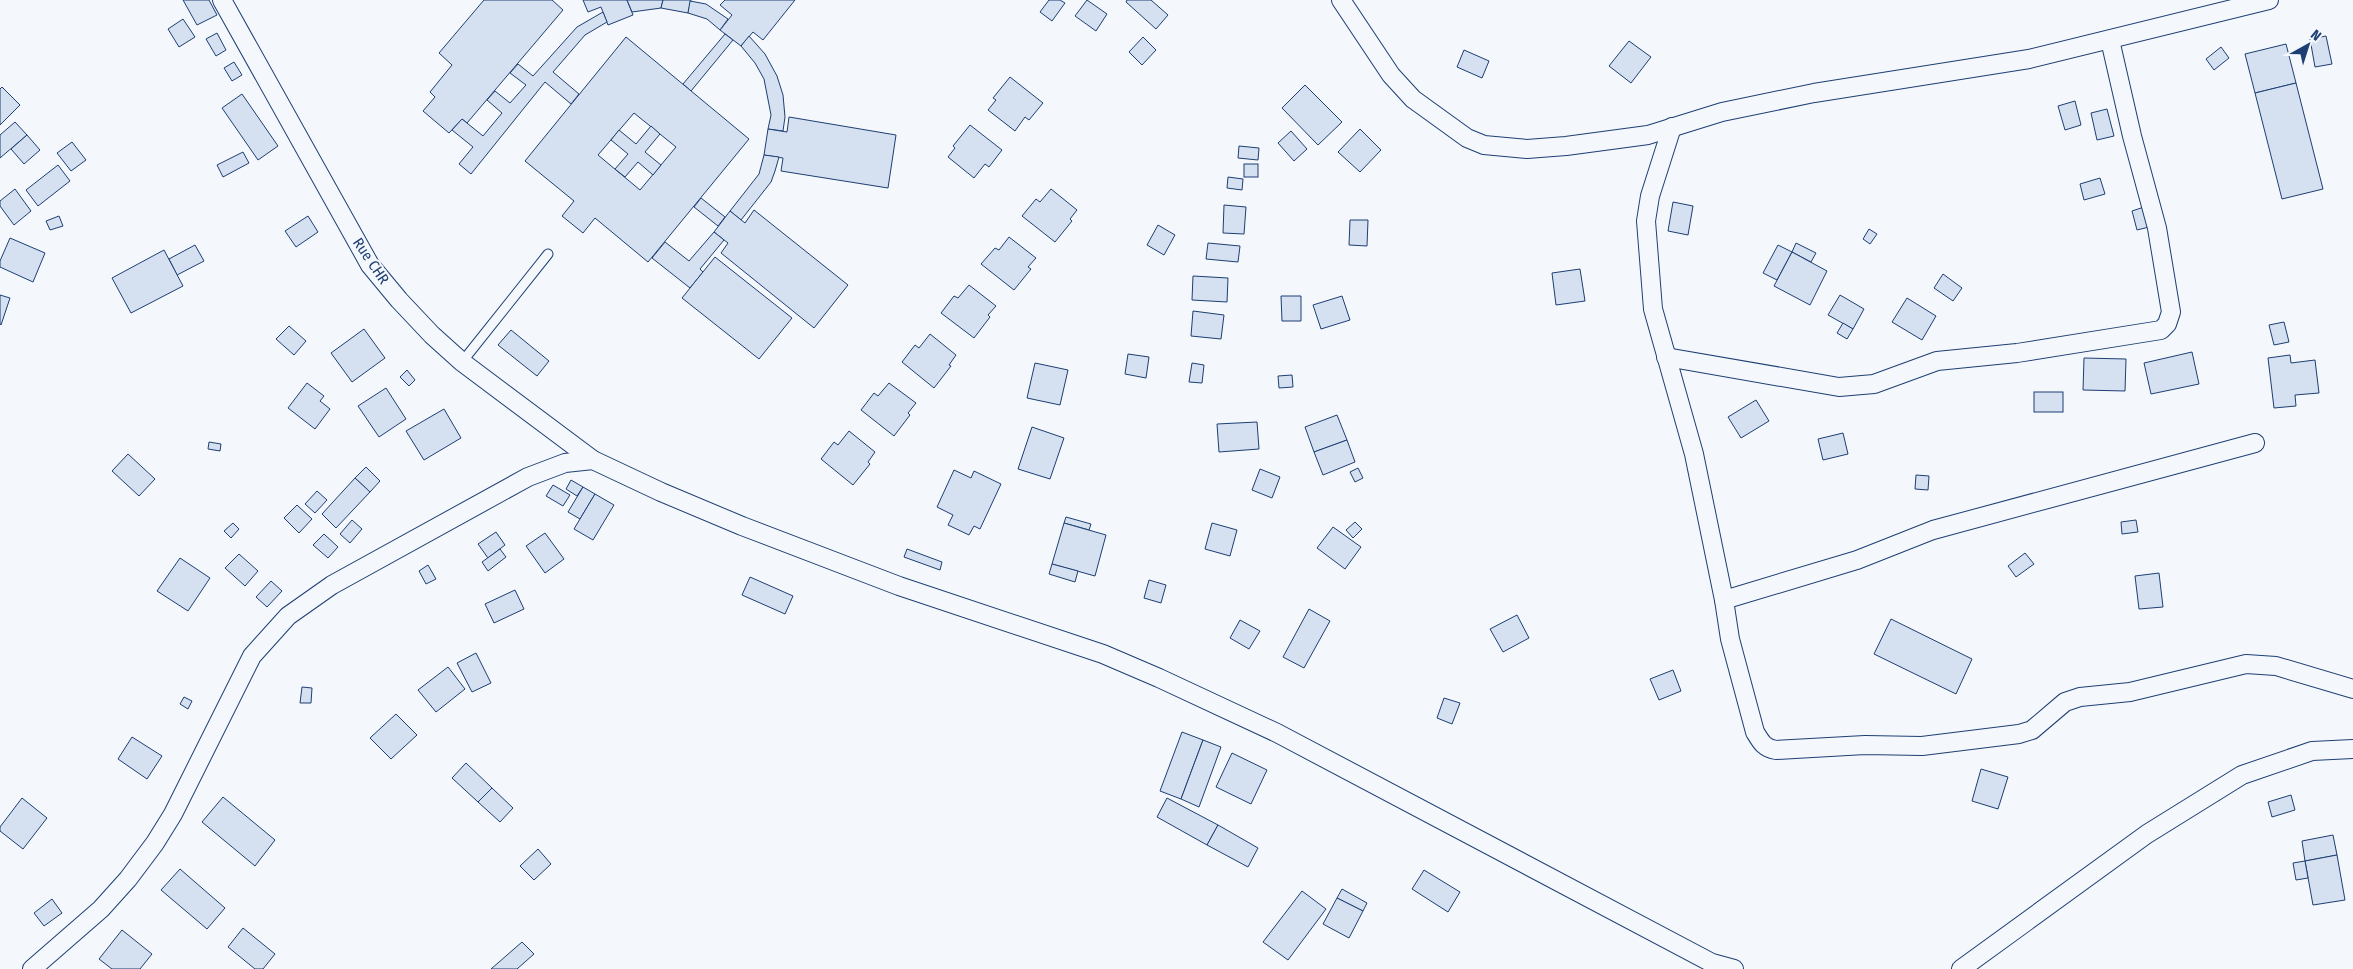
<svg xmlns="http://www.w3.org/2000/svg" width="2353" height="969" font-family="'Fira Sans Condensed',sans-serif">
  <style>
    .building { fill: #d5e0f0; stroke: #1d3f73; fill-rule: evenodd }
    .lines { fill: none; stroke-linecap: round; stroke-linejoin: round }
    .lane-casing { stroke: #1d3f73; stroke-width: 11 }
    .street-casing { stroke: #1d3f73; stroke-width: 20 }
    .lane { stroke: #f4f7fb; stroke-width: 9 }
    .street { stroke: #f4f7fb; stroke-width: 18 }
    .labels { text-anchor: middle; dominant-baseline: central; stroke-width: 4; stroke-linejoin: round; paint-order: stroke }
    .street-label { font-size: 15px; fill: #1d3f73; stroke: #f4f7fb }
  </style>
  <rect width="100%" height="100%" fill="#f4f7fb"/>
  <g class="building">
    <polygon points="183,0 209,0 217,15 197,25"/>
    <polygon points="484,0 552,0 563,10 467,123 462,119 449,133 423,111 435,97 430,92 452,65 439,53"/>
    <polygon points="583,0 627,0 633,15 608,25 601,7 588,12"/>
    <polygon points="627,0 663,0 661,8 632,12"/>
    <polygon points="663,0 691,0 688,13 661,8"/>
    <polygon points="725,0 795,0 763,40 753,32 741,46 720,30 732,15 720,5"/>
    <polygon points="1049,0 1060,0 1065,3 1052,21 1040,12"/>
    <polygon points="1087,0 1107,14 1096,31 1075,16"/>
    <polygon points="1127,0 1151,0 1168,15 1156,29 1126,2"/>
    <polygon points="690,1 706,4 728,19 720,30 707,19 688,13"/>
    <polygon points="603,12 607,22 585,35 553,72 579,94 571,104 545,82 471,174 459,164 473,147 452,130 462,119 483,136 502,113 487,100 495,91 510,103 526,85 510,73 518,64 533,76 577,27"/>
    <polygon points="183,19 195,37 179,47 168,29"/>
    <polygon points="217,33 226,50 216,56 206,39"/>
    <polygon points="725,34 733,40 691,91 683,84"/>
    <polygon points="749,36 765,54 777,76 783,95 785,117 783,131 768,129 771,115 764,79 755,63 741,46"/>
    <polygon points="2326,36 2332,64 2315,67 2310,39"/>
    <path d="M626,37l123,102 -101,123 -53,-44 -12,15 -21,-17 12,-15 -49,-40zM634,113l42,34 -36,43 -42,-35z"/>
    <polygon points="1143,37 1156,50 1142,65 1129,52"/>
    <polygon points="1629,41 1651,57 1631,83 1609,66"/>
    <polygon points="2286,44 2296,83 2255,93 2245,54"/>
    <polygon points="2221,47 2229,58 2214,70 2206,59"/>
    <polygon points="1464,50 1489,61 1482,78 1457,67"/>
    <polygon points="234,62 242,75 232,81 224,68"/>
    <polygon points="1010,77 1043,103 1029,120 1025,117 1015,131 988,110 996,100 993,98"/>
    <polygon points="2296,83 2323,189 2282,199 2255,93"/>
    <polygon points="1305,85 1342,122 1318,145 1282,108"/>
    <polygon points="2,87 20,105 0,125 0,89"/>
    <polygon points="242,94 278,146 258,160 222,108"/>
    <polygon points="2075,101 2081,125 2065,130 2058,106"/>
    <polygon points="2107,109 2114,136 2097,140 2091,113"/>
    <polygon points="789,117 896,135 888,188 781,171 783,158 764,155 768,129 787,132"/>
    <polygon points="15,122 27,135 0,158 0,135"/>
    <polygon points="970,125 1002,150 989,167 985,164 974,178 948,157 955,148 953,146"/>
    <polygon points="651,126 660,134 645,152 661,165 653,175 638,162 625,177 615,169 628,154 611,140 619,130 636,144"/>
    <polygon points="1360,129 1381,150 1360,172 1338,152"/>
    <polygon points="1291,131 1307,149 1294,161 1278,143"/>
    <polygon points="27,135 40,150 24,164 11,149"/>
    <polygon points="72,142 86,160 71,171 57,153"/>
    <polygon points="1239,146 1259,148 1258,160 1238,158"/>
    <polygon points="243,152 249,163 223,177 217,165"/>
    <polygon points="764,155 779,157 775,171 771,182 741,220 730,211 759,174"/>
    <rect x="1244" y="164" width="14" height="13"/>
    <polygon points="58,165 70,181 38,206 26,190"/>
    <polygon points="1228,177 1243,179 1242,190 1227,188"/>
    <polygon points="2100,178 2105,194 2084,200 2080,184"/>
    <polygon points="15,189 31,211 14,225 0,206 0,201"/>
    <polygon points="1051,189 1077,210 1070,219 1072,221 1055,242 1022,216 1036,199 1040,202"/>
    <polygon points="701,198 725,217 718,226 694,207"/>
    <polygon points="1673,202 1693,206 1688,235 1668,231"/>
    <polygon points="1224,205 1246,207 1244,234 1223,233"/>
    <polygon points="2144,207 2149,227 2137,230 2132,211"/>
    <polygon points="754,210 848,285 814,328 721,253 728,243 714,232 730,211 745,223"/>
    <polygon points="59,216 63,226 50,230 46,221"/>
    <polygon points="308,216 318,232 296,247 285,231"/>
    <polygon points="1350,220 1368,220 1367,246 1349,245"/>
    <polygon points="1158,225 1175,235 1164,255 1147,245"/>
    <polygon points="1869,229 1877,234 1870,244 1863,239"/>
    <polygon points="714,232 724,240 700,269 703,272 690,288 652,258 665,242 689,261"/>
    <polygon points="1009,237 1036,258 1028,267 1031,269 1014,290 981,264 995,248 999,250"/>
    <polygon points="10,238 45,253 33,282 0,267 0,261"/>
    <polygon points="1208,243 1240,246 1238,262 1206,259"/>
    <polygon points="1796,243 1816,253 1811,262 1792,252"/>
    <polygon points="195,245 204,261 177,275 169,259"/>
    <polygon points="1778,245 1792,252 1777,280 1763,273"/>
    <polygon points="164,250 183,286 131,313 112,278"/>
    <polygon points="1792,252 1827,271 1810,305 1774,286"/>
    <polygon points="715,257 792,318 759,359 682,298"/>
    <polygon points="1580,269 1585,301 1556,305 1552,273"/>
    <polygon points="1943,274 1962,288 1953,301 1934,288"/>
    <polygon points="1193,276 1228,278 1227,302 1192,300"/>
    <polygon points="969,285 996,306 988,315 990,317 974,338 941,313 954,296 958,298"/>
    <polygon points="0,295 10,298 1,325 0,324"/>
    <polygon points="1840,295 1864,309 1853,329 1828,315"/>
    <polygon points="1281,296 1301,296 1301,321 1282,321"/>
    <polygon points="1342,296 1350,320 1321,329 1313,305"/>
    <polygon points="1907,298 1936,316 1922,340 1892,322"/>
    <polygon points="1193,311 1224,315 1221,339 1191,336"/>
    <polygon points="2284,322 2289,342 2274,345 2269,325"/>
    <polygon points="1843,323 1853,329 1847,339 1837,333"/>
    <polygon points="289,326 306,341 294,355 276,339"/>
    <polygon points="364,329 385,358 352,382 331,353"/>
    <polygon points="511,330 549,361 537,376 498,345"/>
    <polygon points="930,334 956,355 949,365 951,366 934,388 902,362 915,345 919,348"/>
    <polygon points="2192,352 2199,384 2151,394 2144,363"/>
    <polygon points="1128,354 1149,357 1146,378 1125,374"/>
    <polygon points="2290,355 2291,363 2315,360 2319,393 2295,395 2296,406 2274,408 2268,358"/>
    <polygon points="2084,358 2126,359 2125,391 2083,390"/>
    <polygon points="1035,363 1068,370 1060,405 1027,398"/>
    <polygon points="1192,363 1204,365 1202,383 1189,382"/>
    <polygon points="407,370 415,380 409,386 400,377"/>
    <polygon points="1292,375 1293,387 1279,388 1278,376"/>
    <polygon points="307,383 324,396 320,401 330,409 315,429 288,408"/>
    <polygon points="889,383 916,403 908,413 910,415 894,436 861,410 874,393 878,396"/>
    <polygon points="386,388 406,419 379,437 358,406"/>
    <rect x="2034" y="392" width="29" height="20"/>
    <polygon points="1756,400 1769,421 1741,438 1728,417"/>
    <polygon points="444,409 461,438 424,460 406,431"/>
    <polygon points="1337,415 1347,440 1314,452 1305,427"/>
    <polygon points="1257,422 1259,449 1219,452 1217,424"/>
    <polygon points="1032,427 1064,438 1050,479 1018,469"/>
    <polygon points="849,431 875,452 868,462 870,464 853,485 821,459 834,442 838,445"/>
    <polygon points="1843,433 1848,454 1823,460 1818,439"/>
    <polygon points="1347,440 1355,462 1323,475 1314,452"/>
    <polygon points="209,442 221,444 220,451 208,449"/>
    <polygon points="128,454 155,479 139,496 112,471"/>
    <polygon points="366,467 380,481 370,492 355,478"/>
    <polygon points="1358,468 1363,478 1355,482 1350,472"/>
    <polygon points="1260,469 1280,477 1272,498 1252,490"/>
    <polygon points="954,470 971,478 974,471 1001,484 980,529 974,526 969,535 948,525 953,515 937,507"/>
    <polygon points="1916,475 1929,476 1928,490 1915,489"/>
    <polygon points="355,478 370,492 336,528 322,514"/>
    <polygon points="571,480 583,487 577,496 566,489"/>
    <polygon points="553,485 570,495 563,506 546,496"/>
    <polygon points="583,487 595,494 580,519 568,512"/>
    <polygon points="317,491 327,500 315,513 305,504"/>
    <polygon points="595,494 614,505 593,540 574,529"/>
    <polygon points="297,505 312,519 299,533 284,518"/>
    <polygon points="1066,517 1091,524 1089,530 1064,523"/>
    <polygon points="352,520 362,529 350,543 340,534"/>
    <polygon points="2136,520 2138,532 2122,534 2121,522"/>
    <polygon points="1355,522 1362,529 1353,538 1346,530"/>
    <polygon points="233,523 239,529 231,538 224,531"/>
    <polygon points="1064,523 1106,535 1095,576 1052,564"/>
    <polygon points="1212,523 1237,530 1230,556 1205,549"/>
    <polygon points="1333,527 1361,547 1345,569 1317,548"/>
    <polygon points="496,532 505,545 488,558 478,544"/>
    <polygon points="545,533 564,559 545,573 526,546"/>
    <polygon points="324,534 338,547 328,558 313,545"/>
    <polygon points="500,549 506,557 488,571 482,562"/>
    <polygon points="907,549 942,562 940,570 904,557"/>
    <polygon points="2025,553 2034,564 2016,577 2008,566"/>
    <polygon points="239,554 258,571 245,586 225,568"/>
    <polygon points="180,558 210,578 188,611 157,591"/>
    <polygon points="1052,564 1078,571 1075,582 1049,574"/>
    <polygon points="428,565 436,579 426,584 419,571"/>
    <polygon points="2159,573 2163,607 2139,609 2135,576"/>
    <polygon points="750,577 793,596 785,614 742,595"/>
    <polygon points="1149,580 1166,585 1161,603 1144,598"/>
    <polygon points="271,581 282,591 267,607 256,597"/>
    <polygon points="515,590 524,609 494,623 485,604"/>
    <polygon points="1309,609 1330,621 1304,668 1283,657"/>
    <polygon points="1517,615 1529,638 1503,652 1490,629"/>
    <polygon points="1891,619 1972,659 1956,694 1874,654"/>
    <polygon points="1240,620 1260,631 1249,649 1230,638"/>
    <polygon points="476,653 491,683 472,692 457,663"/>
    <polygon points="448,667 465,689 436,712 418,690"/>
    <polygon points="1673,670 1681,691 1659,700 1650,679"/>
    <polygon points="302,687 312,688 311,703 300,703"/>
    <polygon points="184,697 192,701 188,709 180,704"/>
    <polygon points="1444,698 1460,703 1452,724 1437,718"/>
    <polygon points="396,714 417,735 391,759 370,738"/>
    <polygon points="1182,732 1203,740 1181,799 1160,791"/>
    <polygon points="132,737 162,756 147,779 118,759"/>
    <polygon points="1203,740 1221,747 1199,807 1181,799"/>
    <polygon points="1232,753 1267,770 1251,804 1216,787"/>
    <polygon points="466,763 492,788 478,802 452,778"/>
    <polygon points="1981,769 2008,777 1998,809 1972,801"/>
    <polygon points="492,788 513,808 500,822 478,802"/>
    <polygon points="2291,795 2295,810 2272,817 2268,802"/>
    <polygon points="223,797 275,840 255,866 202,822"/>
    <polygon points="22,798 47,818 23,849 0,831 0,827"/>
    <polygon points="1167,798 1218,825 1207,845 1157,817"/>
    <polygon points="1218,825 1258,848 1248,867 1207,845"/>
    <polygon points="2333,835 2337,855 2305,861 2302,841"/>
    <polygon points="538,849 551,864 534,880 520,866"/>
    <polygon points="2337,855 2345,900 2313,905 2305,861"/>
    <polygon points="2305,861 2308,878 2296,880 2293,863"/>
    <polygon points="180,869 225,908 207,929 161,890"/>
    <polygon points="1424,870 1460,892 1448,912 1412,889"/>
    <polygon points="1342,889 1367,903 1363,911 1337,898"/>
    <polygon points="1302,891 1326,909 1288,960 1263,942"/>
    <polygon points="1337,898 1363,911 1349,938 1323,924"/>
    <polygon points="52,899 62,913 44,926 34,913"/>
    <polygon points="243,928 275,954 263,969 255,969 228,947"/>
    <polygon points="122,930 152,954 140,969 112,969 99,959"/>
    <polygon points="522,942 534,954 517,969 491,969"/>
  </g>
  <g class="lines">
    <g class="lane-casing">
      <polyline id="lane" points="462,362 548,254"/>
    </g>
    <g class="street-casing">
      <g id="street">
        <polyline points="222,0 370,265 399,300 432,335 462,362 593,460 661,492 742,526 899,586 1103,654 1159,678 1277,733 1712,963 1734,969"/>
        <polyline points="1341,0 1391,75 1413,99 1467,138 1484,145 1527,149 1566,146 1648,135 1722,112 1814,93 2029,59 2269,0"/>
        <path d="M1672,127l-22,69 -4,25 7,88 41,145 30,146 6,39 25,93c6,10 9,16 21,18l89,-5 57,1 97,-12 13,-4 33,-28 15,-5 50,-5 116,-28 30,2 77,23"/>
        <polyline points="1666,357 1839,387 1874,384 1937,361 2017,353 2161,330 2167,324 2171,312 2157,228 2132,136 2110,40"/>
        <polyline points="1724,600 1857,560 1933,530 2255,443"/>
        <polyline points="32,969 101,909 128,879 155,843 173,814 252,656 288,616 332,585 528,477 565,463 593,460"/>
        <polyline points="1961,969 2147,834 2242,775 2312,751 2353,749"/>
      </g>
    </g>
    <use href="#lane" class="lane"/>
    <use href="#street" class="street"/>
  </g>
  <g class="labels">
    <g class="street-label">
      <text transform="translate(371 261) rotate(56)">Rue CHR</text>
    </g>
  </g>
  <g transform="translate(2308 45) rotate(39)" stroke="#f4f7fb" stroke-width="4" paint-order="stroke">
  <path d="M0-4L9 19L0 12L-9 19Z" fill="#1d3f73"/>
  <text y="-8" font-size="14" font-weight="bold" text-anchor="middle" fill="#1d3f73">N</text>
  </g>
</svg>
